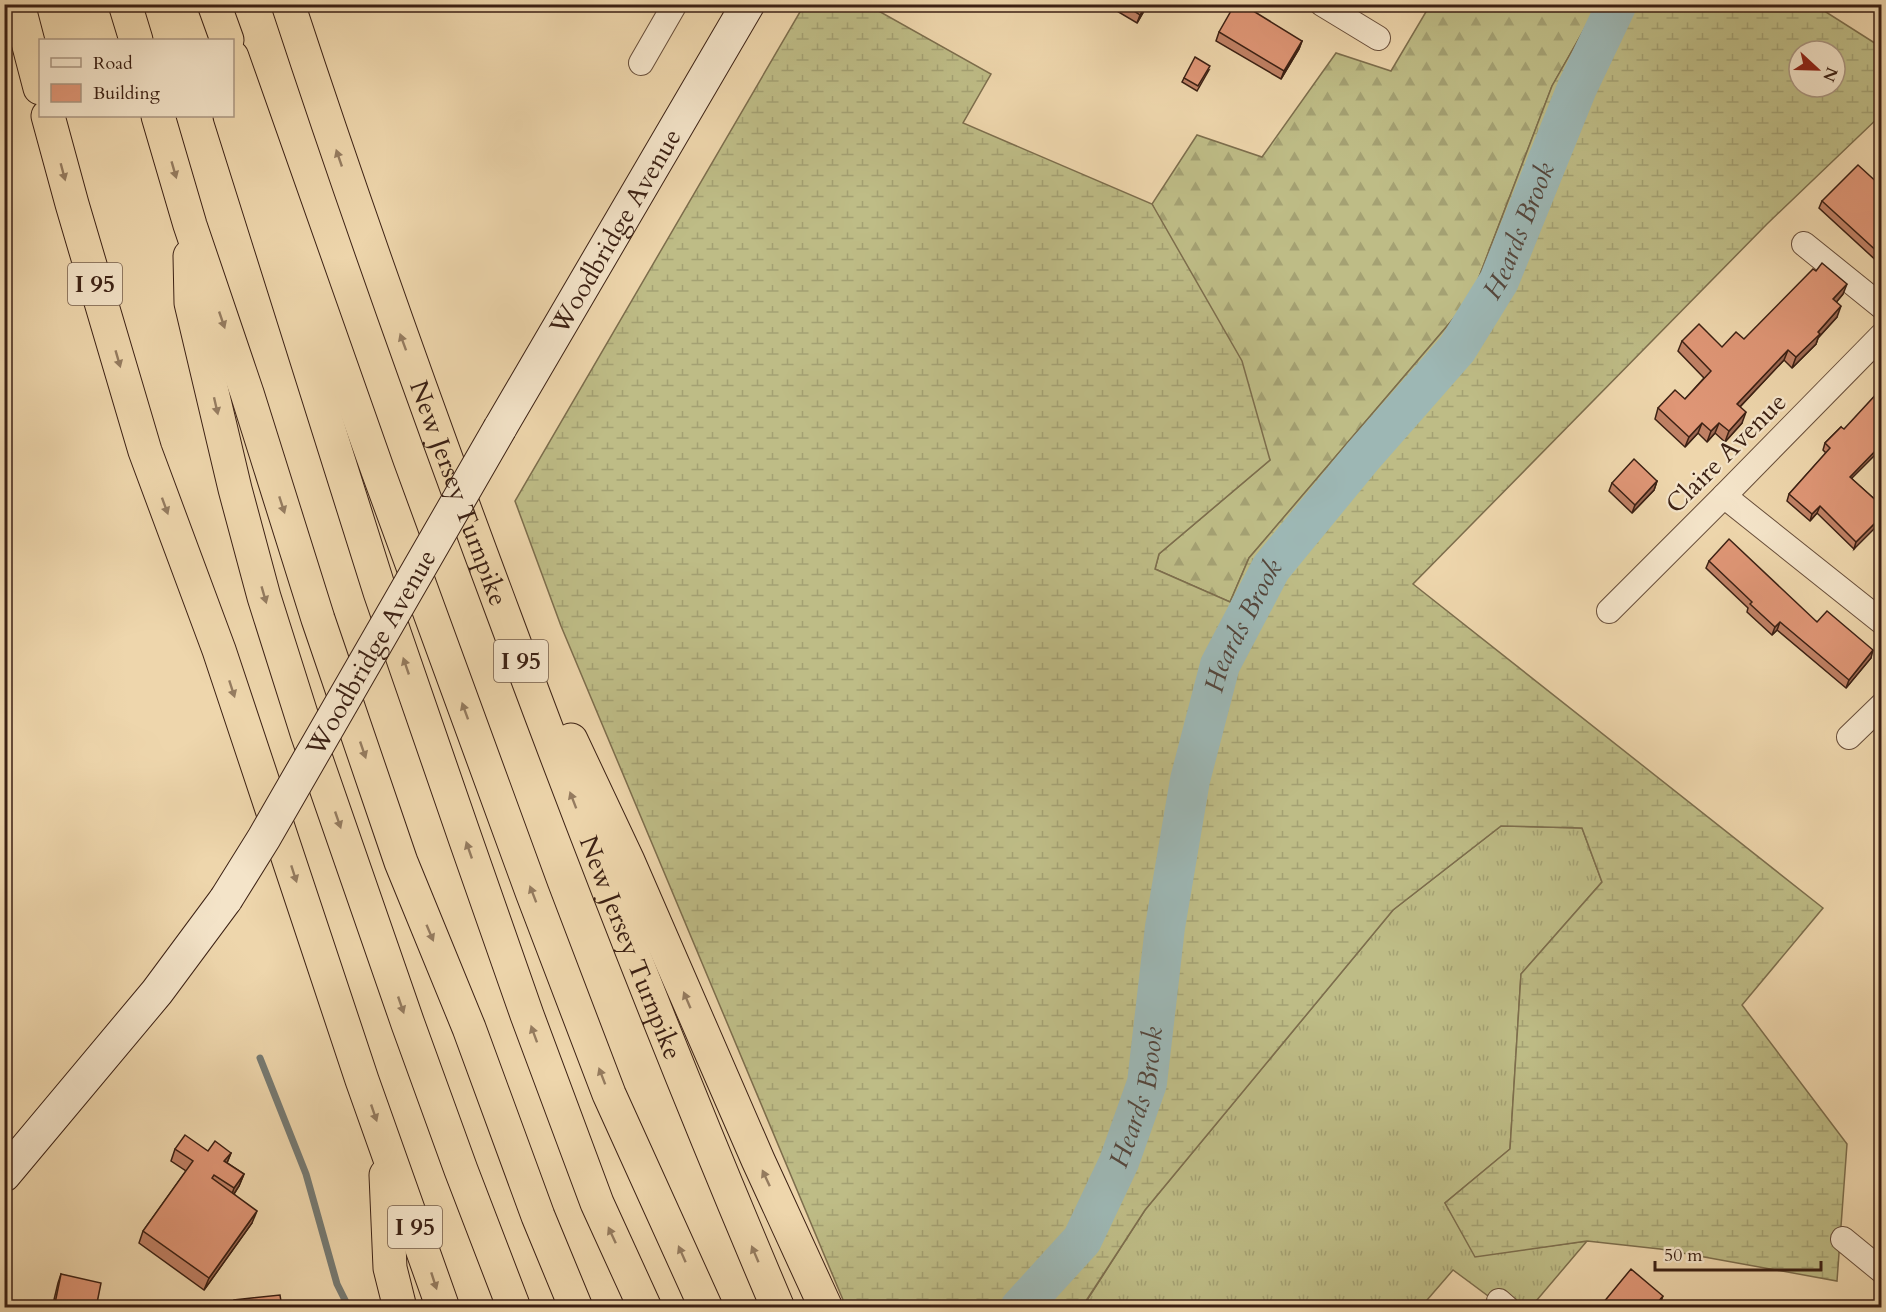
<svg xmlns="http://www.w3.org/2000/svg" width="1886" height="1312" font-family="Cardo,serif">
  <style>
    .grass { fill: url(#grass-tufts); stroke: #7d6e4d; stroke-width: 1.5 }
    .forest { fill: url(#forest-firs); stroke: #7d6e4d; stroke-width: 1.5 }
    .wetland { fill: url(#wetland-marsh); stroke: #7d6e4d; stroke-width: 1.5; fill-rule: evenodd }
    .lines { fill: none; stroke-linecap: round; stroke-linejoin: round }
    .stream { stroke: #767b74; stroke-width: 7 }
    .river { stroke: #9db7b4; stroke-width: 40 }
    .street-casing { stroke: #684e3a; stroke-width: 26 }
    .secondary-casing { stroke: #3c2114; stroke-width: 35 }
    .highway-casing { stroke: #3c2114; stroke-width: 35 }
    .street { stroke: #f4e4c9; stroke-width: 24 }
    .secondary { stroke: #f4e4c9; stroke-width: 33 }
    .highway { stroke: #eed6ac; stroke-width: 33 }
    .secondary-bridge-casing { stroke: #3c2114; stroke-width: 35; stroke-linecap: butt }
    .secondary-bridge { stroke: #f4e4c9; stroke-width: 33 }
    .wall { fill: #c08165; stroke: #3c2114; stroke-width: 1.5 }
    .shaded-wall { fill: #9c6953; stroke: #3c2114; stroke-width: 1.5 }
    .building { fill: #df9676; stroke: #3c2114; stroke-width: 1.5 }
    .oneway { fill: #957c60 }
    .labels { text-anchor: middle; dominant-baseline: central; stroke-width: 4.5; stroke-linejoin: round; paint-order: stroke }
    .shield { fill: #f4e4c9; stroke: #735c4a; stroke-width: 1.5 }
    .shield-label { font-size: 24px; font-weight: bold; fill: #3c2114 }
    .street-label { font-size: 26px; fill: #3c2114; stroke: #f4e4c9 }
    .water-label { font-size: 27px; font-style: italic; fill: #54463c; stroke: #f4e4c9 }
  </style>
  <defs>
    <pattern id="grass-tufts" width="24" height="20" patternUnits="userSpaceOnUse" patternTransform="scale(1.5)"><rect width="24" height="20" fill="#bebc86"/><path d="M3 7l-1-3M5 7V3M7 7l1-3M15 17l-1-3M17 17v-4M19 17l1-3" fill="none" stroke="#a4a173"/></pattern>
    <pattern id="forest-firs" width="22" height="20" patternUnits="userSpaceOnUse" patternTransform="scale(1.5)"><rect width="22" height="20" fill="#bebc86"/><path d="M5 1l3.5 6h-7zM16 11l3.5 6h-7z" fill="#a4a173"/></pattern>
    <pattern id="wetland-marsh" width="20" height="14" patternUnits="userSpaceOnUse" patternTransform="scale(1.5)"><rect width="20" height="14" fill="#bebc86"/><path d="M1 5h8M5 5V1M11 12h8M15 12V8" fill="none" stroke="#a4a173"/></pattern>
  </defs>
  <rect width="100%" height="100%" fill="#eed6ac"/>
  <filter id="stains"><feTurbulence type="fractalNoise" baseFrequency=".00333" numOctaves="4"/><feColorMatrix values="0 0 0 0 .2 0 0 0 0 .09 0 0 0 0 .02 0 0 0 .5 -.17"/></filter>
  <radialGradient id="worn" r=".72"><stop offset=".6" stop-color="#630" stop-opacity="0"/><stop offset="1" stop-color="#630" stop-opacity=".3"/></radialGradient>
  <polygon class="grass" points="1501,826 1582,828 1602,882 1521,974 1510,1149 1445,1203 1476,1256 1587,1241 1531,1307 1503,1307 1453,1270 1421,1307 1082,1308 1145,1210 1393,910"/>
  <polygon class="forest" points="1430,5 1598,5 1552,86 1471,298 1249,558 1230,602 1155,569 1159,554 1270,460 1152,204 1197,135 1262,157 1336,53 1391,71"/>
  <path class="wetland" d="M804,5h64l123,69 -28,49 189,81 90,157 28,99 -111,94 -4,15 75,33 19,-44 222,-260 81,-212 46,-81h217l66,42v68l-114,109 -354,360 410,324 -81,97 105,139 -10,137 -177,-32 -73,-8 -112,16 -30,-54 65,-54 11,-175 81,-92 -20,-54 -81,-2 -108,84 -248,300 -63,97h-236l-285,-681 -46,-125zM1799,51h36v36h-36z"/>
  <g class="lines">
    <polyline class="stream" points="260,1058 306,1174 337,1284 349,1308"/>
    <path class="river" id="s1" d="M1020,1308l62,-68 37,-78 28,-79 18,-156 25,-147 30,-115 51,-97 92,-112 94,-107 42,-68 78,-193 40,-84"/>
    <g class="street-casing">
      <g id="street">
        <polyline points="1322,4 1378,38"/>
        <polyline points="641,63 675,4"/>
        <polyline points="1804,244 1882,307"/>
        <polyline points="1724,496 1882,622"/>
        <polyline points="1609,611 1724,496 1882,335"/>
        <polyline points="1849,737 1882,705"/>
        <polyline points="1843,1239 1882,1271"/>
        <polyline points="1499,1301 1507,1308"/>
      </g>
    </g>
    <g class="secondary-casing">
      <g id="secondary">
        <path id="s2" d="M500,428l248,-424"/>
        <polyline points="4,1175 157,992 226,899"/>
      </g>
    </g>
    <g class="highway-casing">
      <g id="highway">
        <polyline points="18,4 40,88"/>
        <polyline points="125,4 136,40"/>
        <polyline points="214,4 227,40"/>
        <path id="s3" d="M288,4c68,207 141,411 217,614 86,232 176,462 273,690"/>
        <polyline points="232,57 378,471 532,892 609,1094 706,1308"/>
        <polyline points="48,116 72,204 145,451 219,650 362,1080 443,1308"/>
        <polyline points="158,116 190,225 247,393 318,619 401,862 469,1028 538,1216 576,1308"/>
        <polyline points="230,116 380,592 465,838 527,1015 597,1203 645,1308"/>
        <polyline points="190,256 191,303 235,489 264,597 307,733 408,1024 461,1170 514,1308"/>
        <polyline points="571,740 628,861 758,1160 826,1308"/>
        <polyline points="386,1175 390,1268 400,1308"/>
      </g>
    </g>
    <use href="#street" class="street"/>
    <use href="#secondary" class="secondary"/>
    <use href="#highway" class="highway"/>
    <g class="secondary-bridge-casing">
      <g id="secondary-bridge">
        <path id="s4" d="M226,899l38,-61 236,-410"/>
      </g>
    </g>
    <use href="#secondary-bridge" class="secondary-bridge"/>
  </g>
  <g class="wall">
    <polygon points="479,4 488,4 486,8"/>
    <polygon points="1089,4 1100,4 1097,9"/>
    <polygon points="1105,4 1148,4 1137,23"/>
    <polygon points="1219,32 1302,41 1299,49 1281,79 1216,41"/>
    <polygon points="1209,70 1197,91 1182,82 1184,78"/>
    <polygon points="1881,186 1881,265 1819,208 1822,201"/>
    <polygon points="1843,294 1836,302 1837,317 1818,338 1816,344 1792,368 1784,360 1740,407 1742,423 1725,442 1715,433 1707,442 1698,433 1685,447 1655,419 1658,408 1685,399 1704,378 1678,351 1682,341 1722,347 1744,339"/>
    <polygon points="1841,427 1852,479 1881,505 1854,549 1817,513 1810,521 1787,501 1789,494 1826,453 1823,450 1825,443"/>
    <polygon points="1657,481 1654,490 1632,513 1609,491 1612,483"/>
    <polygon points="1709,561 1817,622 1871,658 1846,688 1777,630 1772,635 1747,612 1748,608 1706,568"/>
    <polygon points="175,1149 231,1153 227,1163 244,1174 239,1186 234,1194 252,1223 204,1290 139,1243 143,1231 186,1171 171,1161"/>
    <polygon points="61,1274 96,1308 52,1308 58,1283"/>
  </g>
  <g class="shaded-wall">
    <polygon points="1146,4 1148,4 1137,23 1140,15"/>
    <polygon points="1302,41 1299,49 1281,79 1284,71"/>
    <polygon points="1847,284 1843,294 1830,310 1833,299"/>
    <polygon points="1841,306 1837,317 1818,338 1816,344 1792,368 1796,357"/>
    <polygon points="1788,350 1784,360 1733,414 1737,404"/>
    <polygon points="1746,412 1742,423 1725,442 1729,431"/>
    <polygon points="1702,423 1698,433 1685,447 1689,437"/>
    <polygon points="1719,423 1715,433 1707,442 1711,431"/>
    <polygon points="1881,445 1881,449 1847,483 1850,477"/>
    <polygon points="1657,481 1654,490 1632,513 1635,505"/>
    <polygon points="1820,506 1817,513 1810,521 1812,514"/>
    <polygon points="1881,517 1881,522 1854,549 1856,542"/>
    <polygon points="1780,622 1777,630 1772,635 1775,627"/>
    <polygon points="1873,650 1871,658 1846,688 1849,680"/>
    <polygon points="231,1153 226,1165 224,1161"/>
    <polygon points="244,1174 239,1186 230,1200 234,1188"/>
    <polygon points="257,1211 252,1223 204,1290 209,1278"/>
    <polygon points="1663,1296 1660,1304 1657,1308 1653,1308"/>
  </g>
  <g class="building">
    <polygon points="1123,4 1146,4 1140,15"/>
    <polygon points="1235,4 1242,4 1302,41 1284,71 1219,32"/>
    <polygon points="1195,57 1210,66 1198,86 1184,78"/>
    <polygon points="1858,165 1881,186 1881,255 1822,201"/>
    <polygon points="1822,263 1847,284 1833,299 1841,306 1818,332 1820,334 1796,357 1788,350 1737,404 1746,412 1729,431 1719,423 1711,431 1702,423 1689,437 1658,408 1675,390 1685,399 1711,371 1682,341 1699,324 1722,347 1736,332 1744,339 1813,269 1816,271"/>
    <polygon points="1881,389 1881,445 1850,477 1881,505 1881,517 1856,542 1820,506 1812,514 1789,494 1830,448 1825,443 1841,427 1844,429"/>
    <polygon points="1634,459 1657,481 1635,505 1612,483"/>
    <polygon points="1729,539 1817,622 1827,611 1873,650 1849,680 1780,622 1775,627 1750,604 1752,602 1709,561"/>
    <polygon points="185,1135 208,1151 215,1141 231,1153 224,1161 244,1174 234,1188 214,1175 212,1178 257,1211 209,1278 143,1231 193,1161 175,1149"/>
    <polygon points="1631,1269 1663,1296 1653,1308 1608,1308 1603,1303"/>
    <polygon points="61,1274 101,1283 96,1308 54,1308"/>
    <polygon points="280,1295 282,1308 235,1308 234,1300"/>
  </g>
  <defs><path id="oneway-solid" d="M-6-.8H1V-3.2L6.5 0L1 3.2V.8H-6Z" transform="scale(1.5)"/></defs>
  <g class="oneway">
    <use href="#oneway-solid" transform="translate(339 158) rotate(-109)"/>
    <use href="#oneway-solid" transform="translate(174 170) rotate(74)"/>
    <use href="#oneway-solid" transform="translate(63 172) rotate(75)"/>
    <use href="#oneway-solid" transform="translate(222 320) rotate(71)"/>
    <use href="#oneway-solid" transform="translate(403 342) rotate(-110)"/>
    <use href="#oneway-solid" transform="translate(118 359) rotate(74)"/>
    <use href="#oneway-solid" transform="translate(216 406) rotate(77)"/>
    <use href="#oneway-solid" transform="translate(282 505) rotate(72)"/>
    <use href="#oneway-solid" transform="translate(165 506) rotate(70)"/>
    <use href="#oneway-solid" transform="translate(264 595) rotate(74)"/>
    <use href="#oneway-solid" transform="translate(406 666) rotate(-109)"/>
    <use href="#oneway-solid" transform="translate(232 689) rotate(72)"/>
    <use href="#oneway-solid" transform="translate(465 711) rotate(-110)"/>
    <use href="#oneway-solid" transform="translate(363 750) rotate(71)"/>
    <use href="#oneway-solid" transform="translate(573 800) rotate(-111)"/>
    <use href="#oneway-solid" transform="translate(338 820) rotate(71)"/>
    <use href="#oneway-solid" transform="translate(469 850) rotate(-109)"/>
    <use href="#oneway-solid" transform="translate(294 874) rotate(72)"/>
    <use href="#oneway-solid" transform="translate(533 894) rotate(-111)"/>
    <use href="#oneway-solid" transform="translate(430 933) rotate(67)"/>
    <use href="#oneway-solid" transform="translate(687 1000) rotate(-113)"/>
    <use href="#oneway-solid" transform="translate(401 1005) rotate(71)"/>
    <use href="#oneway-solid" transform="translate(534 1034) rotate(-110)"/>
    <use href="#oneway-solid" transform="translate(602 1076) rotate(-111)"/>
    <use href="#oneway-solid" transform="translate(374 1113) rotate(71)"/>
    <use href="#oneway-solid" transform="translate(766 1178) rotate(-115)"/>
    <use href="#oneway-solid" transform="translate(612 1235) rotate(-115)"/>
    <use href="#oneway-solid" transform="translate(682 1254) rotate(-114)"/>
    <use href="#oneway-solid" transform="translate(755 1254) rotate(-113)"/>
    <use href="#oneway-solid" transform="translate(434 1281) rotate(72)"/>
  </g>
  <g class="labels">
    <g class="shield">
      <rect x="68" y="263" width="54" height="42" rx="4.5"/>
      <rect x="494" y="640" width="54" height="42" rx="4.5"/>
      <rect x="388" y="1206" width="54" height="42" rx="4.5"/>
    </g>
    <g class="shield-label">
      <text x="95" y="284">I 95</text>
      <text x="521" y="661">I 95</text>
      <text x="415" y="1227">I 95</text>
    </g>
    <g class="street-label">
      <text stroke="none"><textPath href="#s2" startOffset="228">Woodbridge Avenue</textPath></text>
      <text transform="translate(1726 453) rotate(-45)">Claire Avenue</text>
      <text stroke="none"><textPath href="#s3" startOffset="518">New Jersey Turnpike</textPath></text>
      <text stroke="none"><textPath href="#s4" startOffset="286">Woodbridge Avenue</textPath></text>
      <text stroke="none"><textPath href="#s3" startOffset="1004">New Jersey Turnpike</textPath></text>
    </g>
    <g class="water-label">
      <text stroke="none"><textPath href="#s1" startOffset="1218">Heards Brook</textPath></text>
      <text stroke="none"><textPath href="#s1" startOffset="732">Heards Brook</textPath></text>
      <text stroke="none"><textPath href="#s1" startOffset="246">Heards Brook</textPath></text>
    </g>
  </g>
  <rect width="1886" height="1312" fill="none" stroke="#eed6ac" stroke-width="24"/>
  <rect x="6" y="6" width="1874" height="1300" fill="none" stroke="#3c2114" stroke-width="3"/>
  <rect x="12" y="12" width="1862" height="1288" fill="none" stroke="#3c2114" stroke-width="1.5"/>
  <rect x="39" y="39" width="195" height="78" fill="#f4e4c9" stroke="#aa9681" stroke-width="1.5"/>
  <rect x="51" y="58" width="30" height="9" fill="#f4e4c9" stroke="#aa9681" stroke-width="1.5"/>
  <text x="93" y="69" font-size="18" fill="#3c2114">Road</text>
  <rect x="51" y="84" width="30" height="18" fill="#df9676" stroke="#aa9681" stroke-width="1.5"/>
  <text x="93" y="99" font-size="18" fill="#3c2114">Building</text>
  <g transform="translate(1817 69) rotate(112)"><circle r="28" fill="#f4e4c9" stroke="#aa9681" stroke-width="1.5"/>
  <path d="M0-4.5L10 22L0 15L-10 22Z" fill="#8f2418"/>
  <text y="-9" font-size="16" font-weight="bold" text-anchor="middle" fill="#3c2114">N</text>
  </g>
  <path d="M1655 1261v9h166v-9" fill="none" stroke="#3c2114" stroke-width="3"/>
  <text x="1664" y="1261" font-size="18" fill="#3c2114" stroke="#f4e4c9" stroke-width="4.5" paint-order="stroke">50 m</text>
  <rect width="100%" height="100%" filter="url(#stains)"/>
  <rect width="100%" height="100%" fill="url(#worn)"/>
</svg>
